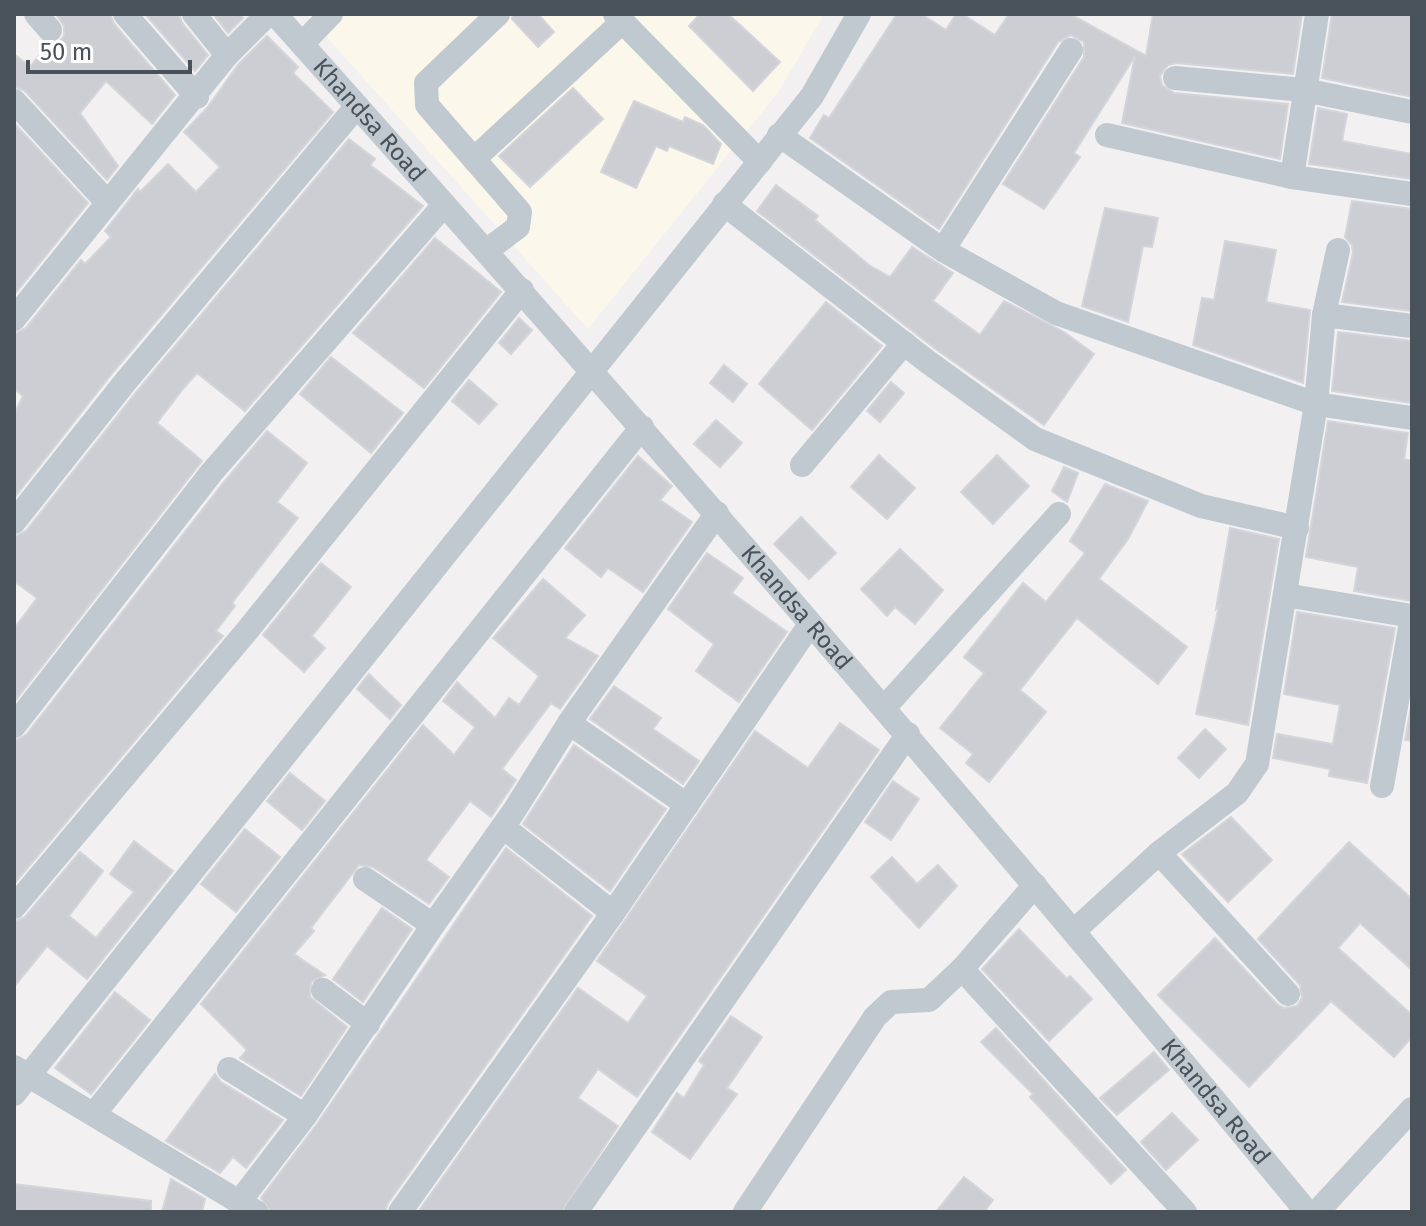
<svg xmlns="http://www.w3.org/2000/svg" width="1426" height="1226" font-family="'Fira Sans',sans-serif">
  <style>
    .commercial { fill: #fbf7eb }
    .building { fill: #cdced4; stroke: #d4d5da; stroke-width: 2 }
    .lines { fill: none; stroke-linecap: round; stroke-linejoin: round }
    .minor { stroke: #c1c9d0; stroke-width: 24 }
    .labels { text-anchor: middle; dominant-baseline: central; stroke-width: 6; stroke-linejoin: round; paint-order: stroke }
    .street-label { font-size: 24px; fill: #49515b; stroke: #fff }
  </style>
  <rect width="100%" height="100%" fill="#f2f0f0"/>
  <polygon class="commercial" points="306,14 824,14 779,91 588,329"/>
  <g class="building">
    <polygon points="56,14 110,14 114,24 175,95 152,124 106,81 80,113 118,166 107,180 25,91 14,86 14,54 30,67 48,44 59,42 64,36 64,26"/>
    <polygon points="145,14 179,14 182,23 208,55 195,71"/>
    <polygon points="213,14 240,14 243,18 228,33"/>
    <polygon points="513,14 538,14 554,32 538,47 512,19"/>
    <polygon points="700,14 728,14 780,62 753,91 689,26"/>
    <polygon points="897,14 921,14 946,30 956,14 962,14 995,35 1009,14 1070,14 1146,56 1153,14 1302,14 1293,74 1176,63 1168,65 1160,76 1162,85 1174,93 1288,104 1280,159 1122,123 1135,56 1074,153 1080,157 1044,209 1003,184 1084,57 1084,42 1071,35 1058,42 939,229 810,138 824,115 829,118"/>
    <polygon points="1332,14 1412,14 1412,97 1322,78"/>
    <polygon points="267,36 298,67 293,73 333,112 114,371 14,498 14,415 23,396 14,389 14,334 26,328 81,260 85,264 111,237 105,231 138,189 140,192 168,164 196,192 220,167 184,132 207,108 238,65"/>
    <polygon points="573,88 603,119 530,187 499,156"/>
    <polygon points="634,101 683,122 685,117 703,125 721,144 713,164 669,146 667,151 656,146 636,188 601,172"/>
    <polygon points="1318,108 1347,114 1342,141 1412,154 1412,179 1309,164"/>
    <polygon points="14,123 88,203 14,295"/>
    <polygon points="349,139 375,159 370,165 423,206 245,411 197,373 182,390 157,423 202,461 14,702 14,629 37,598 14,581 14,537 26,531 138,390"/>
    <polygon points="776,185 818,216 815,220 869,265 890,277 912,247 953,273 933,301 980,335 1004,301 1064,332 1094,354 1044,425 937,350 757,211"/>
    <polygon points="1352,201 1412,209 1412,311 1342,302 1353,253 1352,245 1345,237"/>
    <polygon points="1105,208 1158,218 1152,247 1143,246 1128,322 1082,306"/>
    <polygon points="435,238 501,292 424,388 353,333"/>
    <polygon points="1225,241 1276,250 1266,302 1310,310 1303,383 1193,345 1202,298 1214,300"/>
    <polygon points="826,302 882,346 812,430 759,384"/>
    <polygon points="519,318 532,330 511,354 499,343"/>
    <polygon points="1338,332 1412,341 1412,403 1332,391"/>
    <polygon points="331,357 403,413 371,453 300,394"/>
    <polygon points="724,365 747,384 733,402 710,383"/>
    <polygon points="469,380 497,404 479,424 452,401"/>
    <polygon points="891,382 904,393 880,422 867,411"/>
    <polygon points="716,420 742,443 720,467 694,444"/>
    <polygon points="1328,421 1408,433 1404,459 1412,461 1412,601 1354,591 1358,567 1306,557"/>
    <polygon points="267,431 307,463 277,502 298,518 232,603 235,606 216,631 223,636 14,884 14,741 26,735 224,482"/>
    <polygon points="879,455 915,488 887,519 851,487"/>
    <polygon points="997,455 1029,486 993,524 961,492"/>
    <polygon points="638,456 672,486 660,500 692,522 643,592 608,568 601,577 565,548"/>
    <polygon points="1064,467 1078,473 1067,502 1052,491"/>
    <polygon points="1105,484 1148,501 1128,539 1099,579 1187,647 1158,684 1077,618 1020,690 1046,712 989,782 966,763 973,754 940,728 984,673 964,657 1023,583 1046,602 1085,553 1070,541"/>
    <polygon points="801,517 836,553 809,579 774,544"/>
    <polygon points="1230,528 1279,539 1248,725 1196,714 1219,606 1216,609"/>
    <polygon points="900,549 943,590 915,624 895,607 887,616 861,589"/>
    <polygon points="707,553 743,578 732,593 787,632 739,702 696,671 714,644 668,609"/>
    <polygon points="321,563 351,587 312,636 325,648 304,672 263,635"/>
    <polygon points="543,579 585,615 565,638 598,656 560,709 551,703 502,769 516,780 491,817 470,801 426,860 449,877 429,904 373,867 359,865 311,928 314,931 294,954 325,975 311,982 310,997 347,1027 301,1096 240,1058 247,1050 201,1004 423,725 454,755 475,727 443,701 457,682 495,718 509,698 519,705 539,676 493,638"/>
    <polygon points="1297,612 1395,628 1367,783 1329,776 1330,769 1273,758 1277,734 1333,744 1340,705 1284,694"/>
    <polygon points="369,674 401,705 390,719 357,689"/>
    <polygon points="614,686 661,718 653,729 699,761 683,784 590,719"/>
    <polygon points="1412,702 1412,741 1405,740"/>
    <polygon points="840,723 879,750 637,1097 598,1069 578,1098 618,1126 561,1212 418,1212 578,988 628,1023 647,996 597,961 755,731 808,768"/>
    <polygon points="1205,729 1226,749 1199,778 1178,758"/>
    <polygon points="574,745 666,809 610,891 523,824"/>
    <polygon points="290,773 325,801 302,830 267,801"/>
    <polygon points="893,781 919,799 891,840 865,822"/>
    <polygon points="1231,817 1272,860 1228,902 1182,854"/>
    <polygon points="245,829 280,857 236,912 201,884"/>
    <polygon points="134,841 173,871 87,979 47,946 14,987 14,922 25,917 80,852 103,871 69,916 96,938 134,892 110,874"/>
    <polygon points="1349,842 1412,899 1412,970 1360,923 1338,948 1412,1015 1412,1037 1394,1057 1331,1001 1249,1087 1158,995 1215,938 1278,1005 1284,1008 1297,1006 1302,998 1300,985 1258,939"/>
    <polygon points="506,848 592,916 388,1203 385,1212 271,1212 261,1198 317,1124"/>
    <polygon points="892,857 917,884 938,865 957,886 919,928 871,877"/>
    <polygon points="382,908 412,929 363,1002 333,979"/>
    <polygon points="1019,929 1067,979 1070,976 1092,999 1049,1041 982,969"/>
    <polygon points="115,992 150,1020 91,1094 55,1068"/>
    <polygon points="731,1016 762,1037 727,1088 737,1094 690,1159 652,1132 677,1093 684,1098 704,1065 699,1061"/>
    <polygon points="996,1028 1126,1170 1111,1184 1030,1097 1033,1094 981,1042"/>
    <polygon points="1154,1052 1169,1070 1117,1115 1100,1098"/>
    <polygon points="215,1074 221,1082 283,1120 246,1168 233,1157 220,1173 166,1141"/>
    <polygon points="1172,1113 1198,1140 1166,1170 1141,1142"/>
    <polygon points="964,1177 993,1200 984,1212 936,1212"/>
    <polygon points="171,1179 205,1199 202,1212 162,1212"/>
    <polygon points="14,1184 151,1201 151,1212 14,1212"/>
  </g>
  <g class="lines">
    <g class="minor">
      <polyline points="36,14 50,30"/>
      <polyline points="125,14 197,97"/>
      <polyline points="194,14 227,55"/>
      <path id="s1" d="M275,14c351,393 697,791 1032,1198"/>
      <polyline points="615,14 760,162"/>
      <polyline points="302,44 331,14"/>
      <polyline points="1175,78 1304,90 1412,112"/>
      <polyline points="14,101 107,202"/>
      <polyline points="779,135 943,250 1056,313 1316,404 1412,418"/>
      <polyline points="1107,135 1292,177 1412,194"/>
      <polyline points="474,159 622,22"/>
      <polyline points="1292,177 1317,14"/>
      <polyline points="724,204 928,362 1035,439 1201,506 1297,528"/>
      <polyline points="943,250 1071,50"/>
      <polyline points="486,251 518,227 520,212 427,105 426,83 498,14"/>
      <polyline points="1324,315 1412,326"/>
      <polyline points="14,319 227,55 268,14"/>
      <polyline points="802,465 904,343"/>
      <polyline points="14,522 126,381 357,106"/>
      <polyline points="1285,595 1412,616 1382,786"/>
      <polyline points="884,708 1059,514"/>
      <polyline points="569,723 687,805"/>
      <polyline points="14,726 212,472 444,205"/>
      <polyline points="503,827 613,913"/>
      <polyline points="1159,853 1288,994"/>
      <polyline points="365,879 433,925"/>
      <polyline points="14,907 246,632 522,290"/>
      <polyline points="1075,930 1159,853 1237,793 1257,764 1316,404 1324,315 1338,250"/>
      <polyline points="962,969 1185,1212"/>
      <polyline points="323,990 368,1024"/>
      <polyline points="14,1067 256,1212"/>
      <polyline points="229,1069 305,1116"/>
      <polyline points="14,1094 812,96 859,14"/>
      <polyline points="94,1114 642,427"/>
      <polyline points="240,1201 305,1116 433,925 514,811 569,723 717,513"/>
      <polyline points="400,1212 613,913 809,626"/>
      <polyline points="576,1212 908,734"/>
      <polyline points="745,1212 875,1017 891,1002 929,1000 962,969 1035,885"/>
      <polyline points="1317,1212 1412,1109"/>
    </g>
  </g>
  <g class="labels">
    <g class="street-label">
      <text stroke="none"><textPath href="#s1" startOffset="142">Khandsa Road</textPath></text>
      <text stroke="none"><textPath href="#s1" startOffset="790">Khandsa Road</textPath></text>
      <text stroke="none"><textPath href="#s1" startOffset="1438">Khandsa Road</textPath></text>
    </g>
  </g>
  <rect width="1426" height="1226" fill="none" stroke="#49515b" stroke-width="32"/>
  <path d="M28 60v12h162v-12" fill="none" stroke="#49515b" stroke-width="4"/>
  <text x="40" y="60" font-size="24" fill="#49515b" stroke="#ffffff" stroke-width="6" paint-order="stroke">50 m</text>
</svg>
